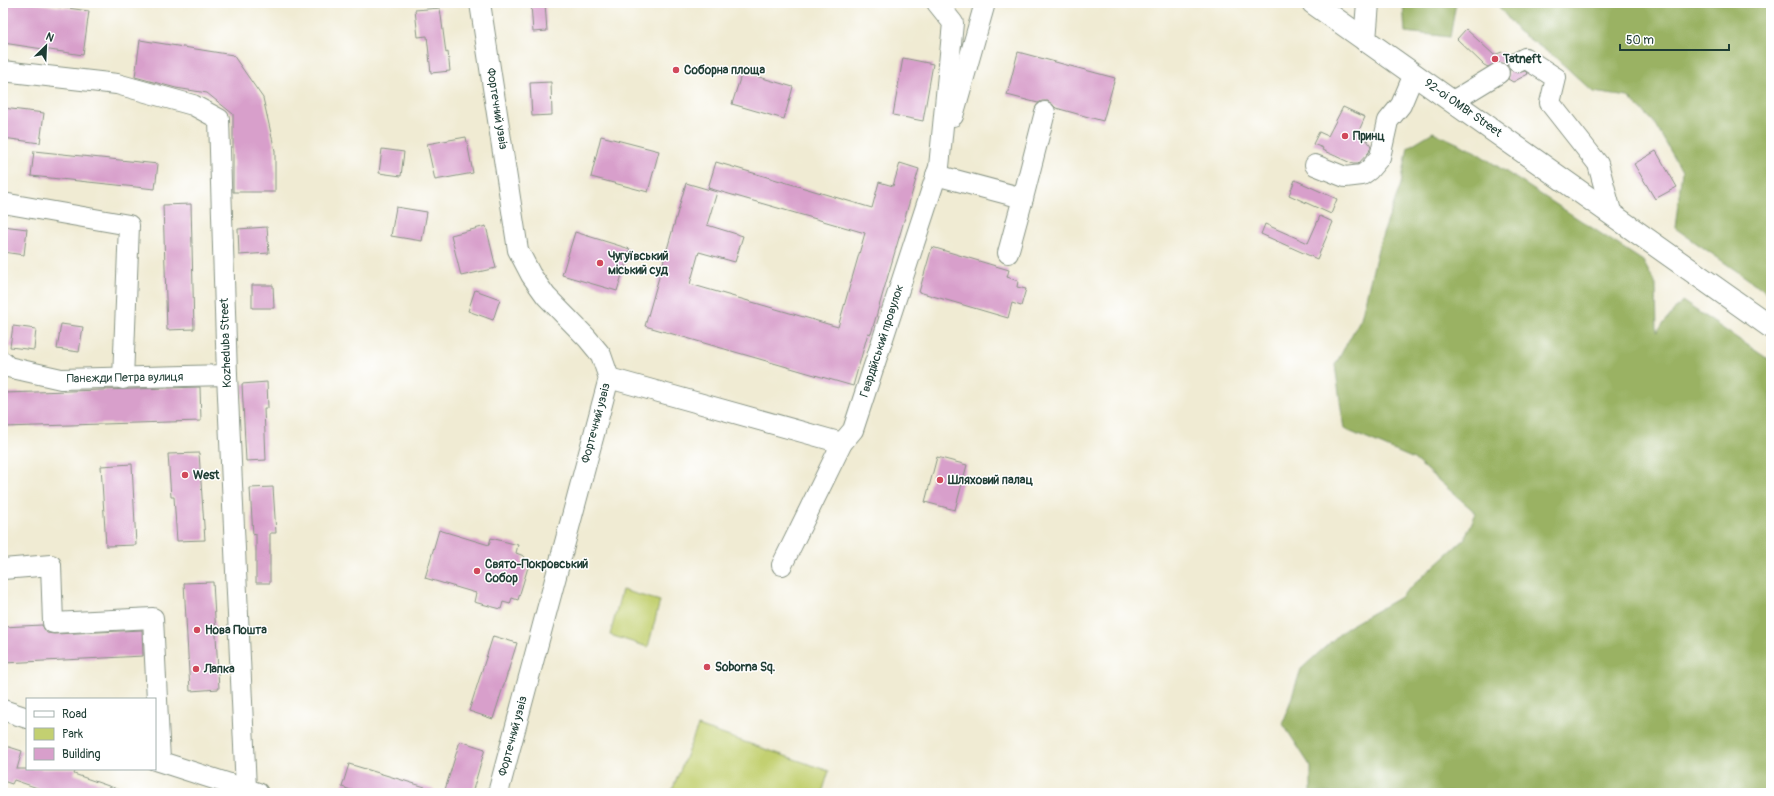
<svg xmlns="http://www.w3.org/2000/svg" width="1774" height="796" font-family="Pangolin,sans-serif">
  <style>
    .green { fill: #c3d071; stroke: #718652 }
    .forest { fill: #9ab263; stroke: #5c784c }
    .building { fill: #d89fcb }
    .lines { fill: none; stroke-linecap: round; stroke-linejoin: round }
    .minor-casing { stroke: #889484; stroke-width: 22 }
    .major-casing { stroke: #889484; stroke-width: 24 }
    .highway-casing { stroke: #889484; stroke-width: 24 }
    .minor { stroke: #fff; stroke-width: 20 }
    .major { stroke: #fff; stroke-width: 22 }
    .highway { stroke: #fff; stroke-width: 22 }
    .poi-dot { fill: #d1495b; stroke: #fff; stroke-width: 1.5 }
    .labels { text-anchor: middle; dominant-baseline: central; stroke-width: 3; stroke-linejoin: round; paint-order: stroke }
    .poi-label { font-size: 12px; font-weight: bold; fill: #1f3d34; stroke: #fff; text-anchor: start }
    .street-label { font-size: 12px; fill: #1f3d34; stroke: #fff }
  </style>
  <rect width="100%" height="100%" fill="#fff"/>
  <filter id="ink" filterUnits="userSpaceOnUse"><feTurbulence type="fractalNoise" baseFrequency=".025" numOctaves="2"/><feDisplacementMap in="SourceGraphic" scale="8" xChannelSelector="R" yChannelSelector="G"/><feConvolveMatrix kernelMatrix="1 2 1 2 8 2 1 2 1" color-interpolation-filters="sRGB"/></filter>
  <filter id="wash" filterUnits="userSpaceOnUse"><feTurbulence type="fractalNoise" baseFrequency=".012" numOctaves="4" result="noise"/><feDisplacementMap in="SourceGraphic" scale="16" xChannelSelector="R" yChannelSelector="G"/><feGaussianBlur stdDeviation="0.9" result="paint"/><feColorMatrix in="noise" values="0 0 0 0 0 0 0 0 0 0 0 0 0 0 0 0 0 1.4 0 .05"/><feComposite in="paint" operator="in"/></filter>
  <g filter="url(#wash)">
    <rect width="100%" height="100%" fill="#f0ebd3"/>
    <g class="green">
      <polygon points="622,590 660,601 648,647 610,635"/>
      <polygon points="698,726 829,771 822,793 671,793"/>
    </g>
    <g class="forest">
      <polygon points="1403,3 1456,3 1450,37 1405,32"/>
      <polygon points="1496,3 1771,3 1771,295 1675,228 1682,171 1653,121 1628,97 1593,92 1556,58 1518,31"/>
      <polygon points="1433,132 1474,151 1643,261 1656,285 1657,332 1682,301 1771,361 1771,793 1311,793 1311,767 1283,724 1301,669 1346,628 1399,598 1465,538 1476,513 1414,459 1344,429 1335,365 1361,318 1379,245 1401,184 1408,147"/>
    </g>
    <g id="blocks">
      <g class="building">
        <polygon points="3,3 32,3 89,11 83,55 3,43"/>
        <polygon points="545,3 547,31 533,32 531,4"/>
        <polygon points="440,8 446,53 448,52 450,71 431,73 427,36 418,37 415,10"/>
        <polygon points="1466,29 1494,55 1502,52 1508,56 1507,66 1499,62 1488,67 1484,65 1457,39"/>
        <polygon points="140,40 233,55 263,98 275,151 275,192 233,192 233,114 207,93 176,88 135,77"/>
        <polygon points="1018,52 1115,78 1103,121 1056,108 1048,101 1042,101 1038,103 1007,95"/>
        <polygon points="903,58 933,64 923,121 893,115"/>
        <polygon points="1510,69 1518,73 1525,71 1528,74 1513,82 1508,79"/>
        <polygon points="742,72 793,87 784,119 732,104"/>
        <polygon points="551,82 552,115 532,116 530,83"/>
        <polygon points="1343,107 1365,117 1358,133 1367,140 1371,146 1369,152 1358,164 1353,164 1322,150 1323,148 1313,144 1319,132 1328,136"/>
        <polygon points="3,108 44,113 40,143 3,138"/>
        <polygon points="601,136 659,151 648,192 591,177"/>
        <polygon points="466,137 473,173 435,180 427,144"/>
        <polygon points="382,149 404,152 401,176 379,173"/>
        <polygon points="34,151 158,164 155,189 31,176"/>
        <polygon points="1656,151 1677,187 1655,199 1634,164"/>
        <polygon points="716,162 872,208 879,182 893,186 900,163 919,169 871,334 868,333 853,386 645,326 686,183 717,192 707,225 743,236 735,262 699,252 690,284 838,327 865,233 708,188"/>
        <polygon points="1295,180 1337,199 1331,214 1289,195"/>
        <polygon points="191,204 194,329 167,330 163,205"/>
        <polygon points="396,207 427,212 422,241 391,236"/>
        <polygon points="1320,216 1333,222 1317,259 1261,234 1265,224 1308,243"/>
        <polygon points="3,226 27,229 24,255 3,252"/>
        <polygon points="486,226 496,268 461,276 451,235"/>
        <polygon points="267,227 269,253 239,255 238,229"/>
        <polygon points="575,232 630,249 617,291 562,275"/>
        <polygon points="932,247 1009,270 1007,277 1018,281 1017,287 1026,289 1021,306 1012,303 1008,318 919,292"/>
        <polygon points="252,285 273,285 274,308 252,308"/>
        <polygon points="475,290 500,299 493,320 468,311"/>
        <polygon points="61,324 83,327 79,352 57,349"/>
        <polygon points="13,326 36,329 34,350 10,347"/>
        <polygon points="267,382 268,408 264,408 266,460 246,461 242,384"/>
        <polygon points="200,387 201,421 4,427 3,393"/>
        <polygon points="199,453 205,540 177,541 174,497 171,497 168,454"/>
        <polygon points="937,457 967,465 955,510 925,502"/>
        <polygon points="132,464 136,545 106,546 101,466"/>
        <polygon points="273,487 276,533 270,533 270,583 256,583 256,534 253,535 250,488"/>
        <polygon points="439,530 489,545 491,538 518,545 516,553 524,556 522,562 529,564 518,600 512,598 510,604 503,602 501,609 474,602 476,593 425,578"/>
        <polygon points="213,582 219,689 190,691 184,583"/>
        <polygon points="42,625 47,633 54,634 142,630 143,656 4,663 3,627"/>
        <polygon points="493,636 517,643 493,719 469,711"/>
        <polygon points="460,741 485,749 472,793 444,793"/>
        <polygon points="3,745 22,751 17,769 76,769 74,774 123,791 123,793 52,793 14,780 12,784 3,781"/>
        <polygon points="349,764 435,790 434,793 360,793 342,787"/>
      </g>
    </g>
  </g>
  <g filter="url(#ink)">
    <use href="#blocks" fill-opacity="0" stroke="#889484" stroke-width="1"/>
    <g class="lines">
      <g class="minor-casing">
        <g id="minor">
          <polyline points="480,3 518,250 531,275 546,296 587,338 601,355 609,378 498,793"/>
          <polyline points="1518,62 1525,58 1556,78 1550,103 1598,164 1612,215"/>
          <polyline points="3,71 117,84 193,105 219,119 227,375 246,789"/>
          <polyline points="1453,101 1499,73"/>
          <polyline points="953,116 985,3"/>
          <polyline points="1315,165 1345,177 1362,175 1369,170 1380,157 1388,121 1401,105 1414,74"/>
          <polyline points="936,175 1023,198 1045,112"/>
          <polyline points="3,203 129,225 123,379"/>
          <polyline points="1008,253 1023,198"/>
          <polyline points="3,362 8,367 61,379 227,375"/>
          <polyline points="609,378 842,443"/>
          <polyline points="782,565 842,443 853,430 939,167 953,23 937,3"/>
          <polyline points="3,569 51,565 53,623 153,618 160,761"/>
          <polyline points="3,710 27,718"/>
          <polyline points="155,760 258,793"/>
        </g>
      </g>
      <g class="major-casing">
        <polyline id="major" points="1365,40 1368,3"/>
      </g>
      <g class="highway-casing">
        <polyline id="highway" points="1313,3 1771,327"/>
      </g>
      <use href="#minor" class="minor"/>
      <use href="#major" class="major"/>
      <use href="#highway" class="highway"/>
    </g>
  </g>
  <g class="poi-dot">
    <circle cx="1495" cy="59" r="4"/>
    <circle cx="676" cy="70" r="4"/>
    <circle cx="1345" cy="136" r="4"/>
    <circle cx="600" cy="263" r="4"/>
    <circle cx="185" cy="475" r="4"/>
    <circle cx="940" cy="480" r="4"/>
    <circle cx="477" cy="571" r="4"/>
    <circle cx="197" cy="630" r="4"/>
    <circle cx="707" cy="667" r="4"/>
    <circle cx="196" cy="669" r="4"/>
  </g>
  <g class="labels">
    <g class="poi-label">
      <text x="1503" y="59">Tatneft</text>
      <text x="684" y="70">Соборна площа</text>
      <text x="1353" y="136">Принц</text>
      <text x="608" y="256">Чугуївський<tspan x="608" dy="14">міський суд</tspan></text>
      <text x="193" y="475">West</text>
      <text x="948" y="480">Шляховий палац</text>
      <text x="485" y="564">Свято-Покровський<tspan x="485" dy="14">Собор</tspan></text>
      <text x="205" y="630">Нова Пошта</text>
      <text x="715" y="667">Soborna Sq.</text>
      <text x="204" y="669">Лапка</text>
    </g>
    <g class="street-label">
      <text transform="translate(1463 108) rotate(35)">92-oi OMBr Street</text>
      <text transform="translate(497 109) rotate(81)">Фортечний узвіз</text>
      <text transform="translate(882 341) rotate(-72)">Гвардійський провулок</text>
      <text transform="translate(226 343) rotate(-92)">Kozheduba Street</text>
      <text transform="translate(125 378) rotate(-1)">Панєжди Петра вулиця</text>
      <text transform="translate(596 423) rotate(-75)">Фортечний узвіз</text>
      <text transform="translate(513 736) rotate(-75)">Фортечний узвіз</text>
    </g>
  </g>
  <rect width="1774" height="796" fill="none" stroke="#fff" stroke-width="16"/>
  <rect x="26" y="698" width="130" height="72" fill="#ffffff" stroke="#a5b1ae"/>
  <rect x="34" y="711" width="20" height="6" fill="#ffffff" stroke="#a5b1ae"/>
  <text x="62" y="718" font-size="12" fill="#1f3d34">Road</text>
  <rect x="34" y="728" width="20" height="12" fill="#c3d071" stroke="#a5b1ae"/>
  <text x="62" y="738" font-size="12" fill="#1f3d34">Park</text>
  <rect x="34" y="748" width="20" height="12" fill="#d89fcb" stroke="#a5b1ae"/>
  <text x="62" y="758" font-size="12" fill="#1f3d34">Building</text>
  <g transform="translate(46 46) rotate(24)" stroke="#ffffff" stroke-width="3" paint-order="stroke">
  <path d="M0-3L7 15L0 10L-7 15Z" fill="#1f3d34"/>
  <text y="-6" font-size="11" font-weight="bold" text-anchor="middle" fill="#1f3d34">N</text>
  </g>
  <path d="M1620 44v6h109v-6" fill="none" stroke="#1f3d34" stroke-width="2"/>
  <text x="1626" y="44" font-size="12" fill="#1f3d34" stroke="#ffffff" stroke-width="3" paint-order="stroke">50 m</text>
</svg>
